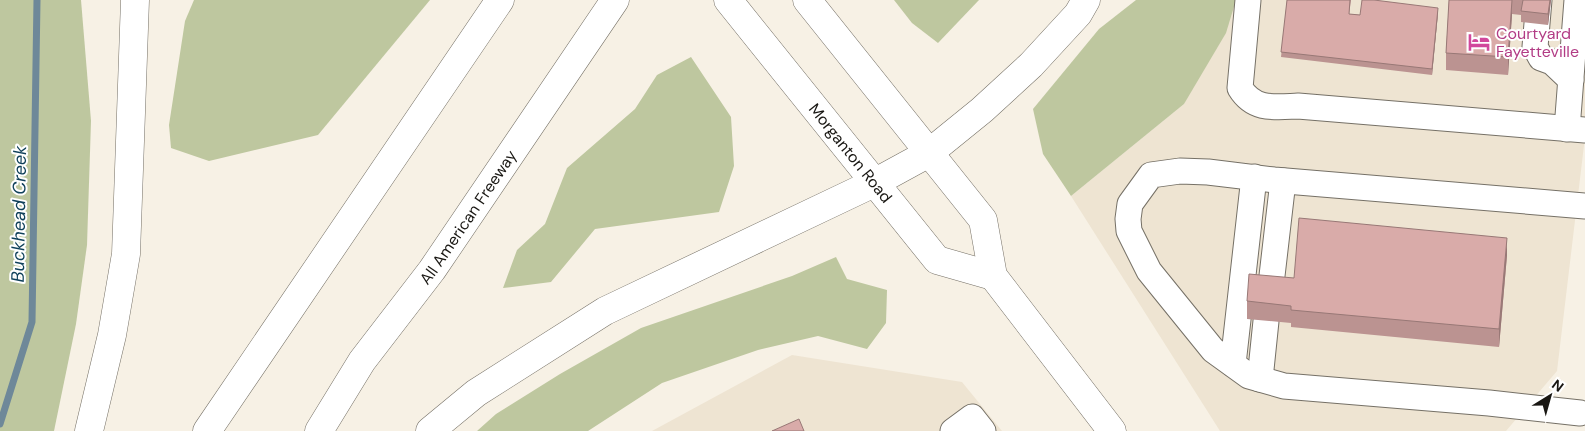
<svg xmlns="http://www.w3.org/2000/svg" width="1585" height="431" font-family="'DM Sans',sans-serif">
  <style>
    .built { fill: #eee4d2 }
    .forest { fill: #bec79f }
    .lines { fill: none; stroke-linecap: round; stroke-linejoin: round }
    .stream { stroke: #6e8899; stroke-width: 7 }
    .minor-casing { stroke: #757066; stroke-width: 27 }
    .major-casing { stroke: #757066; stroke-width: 29 }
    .highway-casing { stroke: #757066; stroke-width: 29 }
    .minor { stroke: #fff; stroke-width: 25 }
    .major { stroke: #fff; stroke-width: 28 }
    .highway { stroke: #fff; stroke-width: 28 }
    .wall { fill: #bb9391 }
    .shaded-wall { fill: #987876 }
    .building { fill: #d9aba9; stroke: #987876 }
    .labels { text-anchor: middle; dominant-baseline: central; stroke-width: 4; stroke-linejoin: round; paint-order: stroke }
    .hotel-label { font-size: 16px; fill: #b23c85; stroke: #fff; text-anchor: start }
    .street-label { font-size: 16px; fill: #191713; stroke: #fff }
    .water-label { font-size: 18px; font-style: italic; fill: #0f405a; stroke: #fff }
  </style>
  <rect width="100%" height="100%" fill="#f7f1e5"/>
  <g class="built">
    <polygon points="1207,0 1585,0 1585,137 1557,371 1506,431 1220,431 1071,196 1184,104"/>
    <polygon points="792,355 962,382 1002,431 652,431"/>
  </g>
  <g class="forest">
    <polygon points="0,0 81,0 91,121 87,245 76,324 54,431 0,431"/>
    <polygon points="194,0 430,0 318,135 209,161 171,148 169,125 185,21"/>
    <polygon points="894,0 979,0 938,43 912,23"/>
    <polygon points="1136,0 1236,0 1226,33 1184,104 1071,196 1043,154 1033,109 1099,29"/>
    <polygon points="691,57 731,117 734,166 719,212 595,229 551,282 503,288 517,250 545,224 567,168 635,109 657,75"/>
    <polygon points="836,257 847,279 887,290 886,323 867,349 818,336 758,350 662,383 588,431 477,431 496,414 560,374 641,328 792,276"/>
  </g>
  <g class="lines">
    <polyline class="stream" points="0,424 32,322 37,0"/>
    <g class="minor-casing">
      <g id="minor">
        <path d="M1248,0l-8,88c14,23 35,19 58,18l287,24"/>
        <polyline points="1539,0 1535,47 1541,58 1552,62 1571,80"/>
        <polyline points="1567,129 1577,0"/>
        <polyline points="1270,293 1283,181"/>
        <polyline points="1233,364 1254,177"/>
        <polyline points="1260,379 1266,321"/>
        <polyline points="1580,413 1489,403 1284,386 1249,376 1213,350 1149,271 1129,231 1128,219 1130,204 1151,175 1180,171 1208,172 1274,180 1585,206"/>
        <polyline points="953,431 972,417 983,431"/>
      </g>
    </g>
    <g class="major-casing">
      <g id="major">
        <path id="s1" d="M728,0l209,260 56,16"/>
        <polyline points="807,0 983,220 993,276 1112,431"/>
      </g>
    </g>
    <g class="highway-casing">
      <g id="highway">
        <polyline points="89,431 112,335 126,254 135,0"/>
        <polyline points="207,431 500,0"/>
        <path id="s2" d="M319,431l43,-70 70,-91 183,-270"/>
        <polyline points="430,431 476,393 605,311 874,183 929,153 982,110 1031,65 1078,14 1086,0"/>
      </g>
    </g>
    <use href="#minor" class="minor"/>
    <use href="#major" class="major"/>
    <use href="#highway" class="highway"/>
  </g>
  <g class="wall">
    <polygon points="1287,0 1351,0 1349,14 1360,15 1438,13 1432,75 1281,57"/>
    <polygon points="1449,0 1551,0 1548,25 1521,22 1521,15 1512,14 1508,75 1446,70 1446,53"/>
    <polygon points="1507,255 1499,347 1291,327 1291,323 1247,319 1247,301 1294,278"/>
  </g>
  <g class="shaded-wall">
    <polygon points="1512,0 1512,14 1508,75 1508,57"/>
    <polygon points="1550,0 1551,0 1548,25 1548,14"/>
    <polygon points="1438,8 1438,13 1432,75 1432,69"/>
    <polygon points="1507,238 1507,255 1499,347 1499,329"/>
  </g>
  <g class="building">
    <polygon points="1287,0 1350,0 1349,14 1360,15 1362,0 1374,0 1438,8 1432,69 1281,52"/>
    <polygon points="1449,0 1512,0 1508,57 1446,53"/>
    <polygon points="1523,0 1550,0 1548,14 1521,11"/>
    <polygon points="1299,218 1507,238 1499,329 1291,310 1291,306 1247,301 1249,274 1294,278"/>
    <polygon points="799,419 804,431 772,431"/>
  </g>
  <defs>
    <g id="hotel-bare" transform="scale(1.725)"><path d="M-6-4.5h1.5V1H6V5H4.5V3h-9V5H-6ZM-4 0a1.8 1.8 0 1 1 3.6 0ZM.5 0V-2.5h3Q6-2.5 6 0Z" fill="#d1479c" stroke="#fff" stroke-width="2.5" paint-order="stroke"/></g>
  </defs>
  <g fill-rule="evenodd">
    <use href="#hotel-bare" x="1479" y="42"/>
  </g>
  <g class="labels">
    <g class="hotel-label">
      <text x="1496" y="33">Courtyard<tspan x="1496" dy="18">Fayetteville</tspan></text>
    </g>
    <g class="street-label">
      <text stroke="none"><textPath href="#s1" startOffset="196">Morganton Road</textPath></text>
      <text stroke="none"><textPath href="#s2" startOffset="261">All American Freeway</textPath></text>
    </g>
    <g class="water-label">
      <text transform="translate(19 214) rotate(-89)">Buckhead Creek</text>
    </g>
  </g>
  <g transform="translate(1550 396) rotate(37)" stroke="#ffffff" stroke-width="4" paint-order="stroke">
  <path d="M0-4L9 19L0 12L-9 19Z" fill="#191713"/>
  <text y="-8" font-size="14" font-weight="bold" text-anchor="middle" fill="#191713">N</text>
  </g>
</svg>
